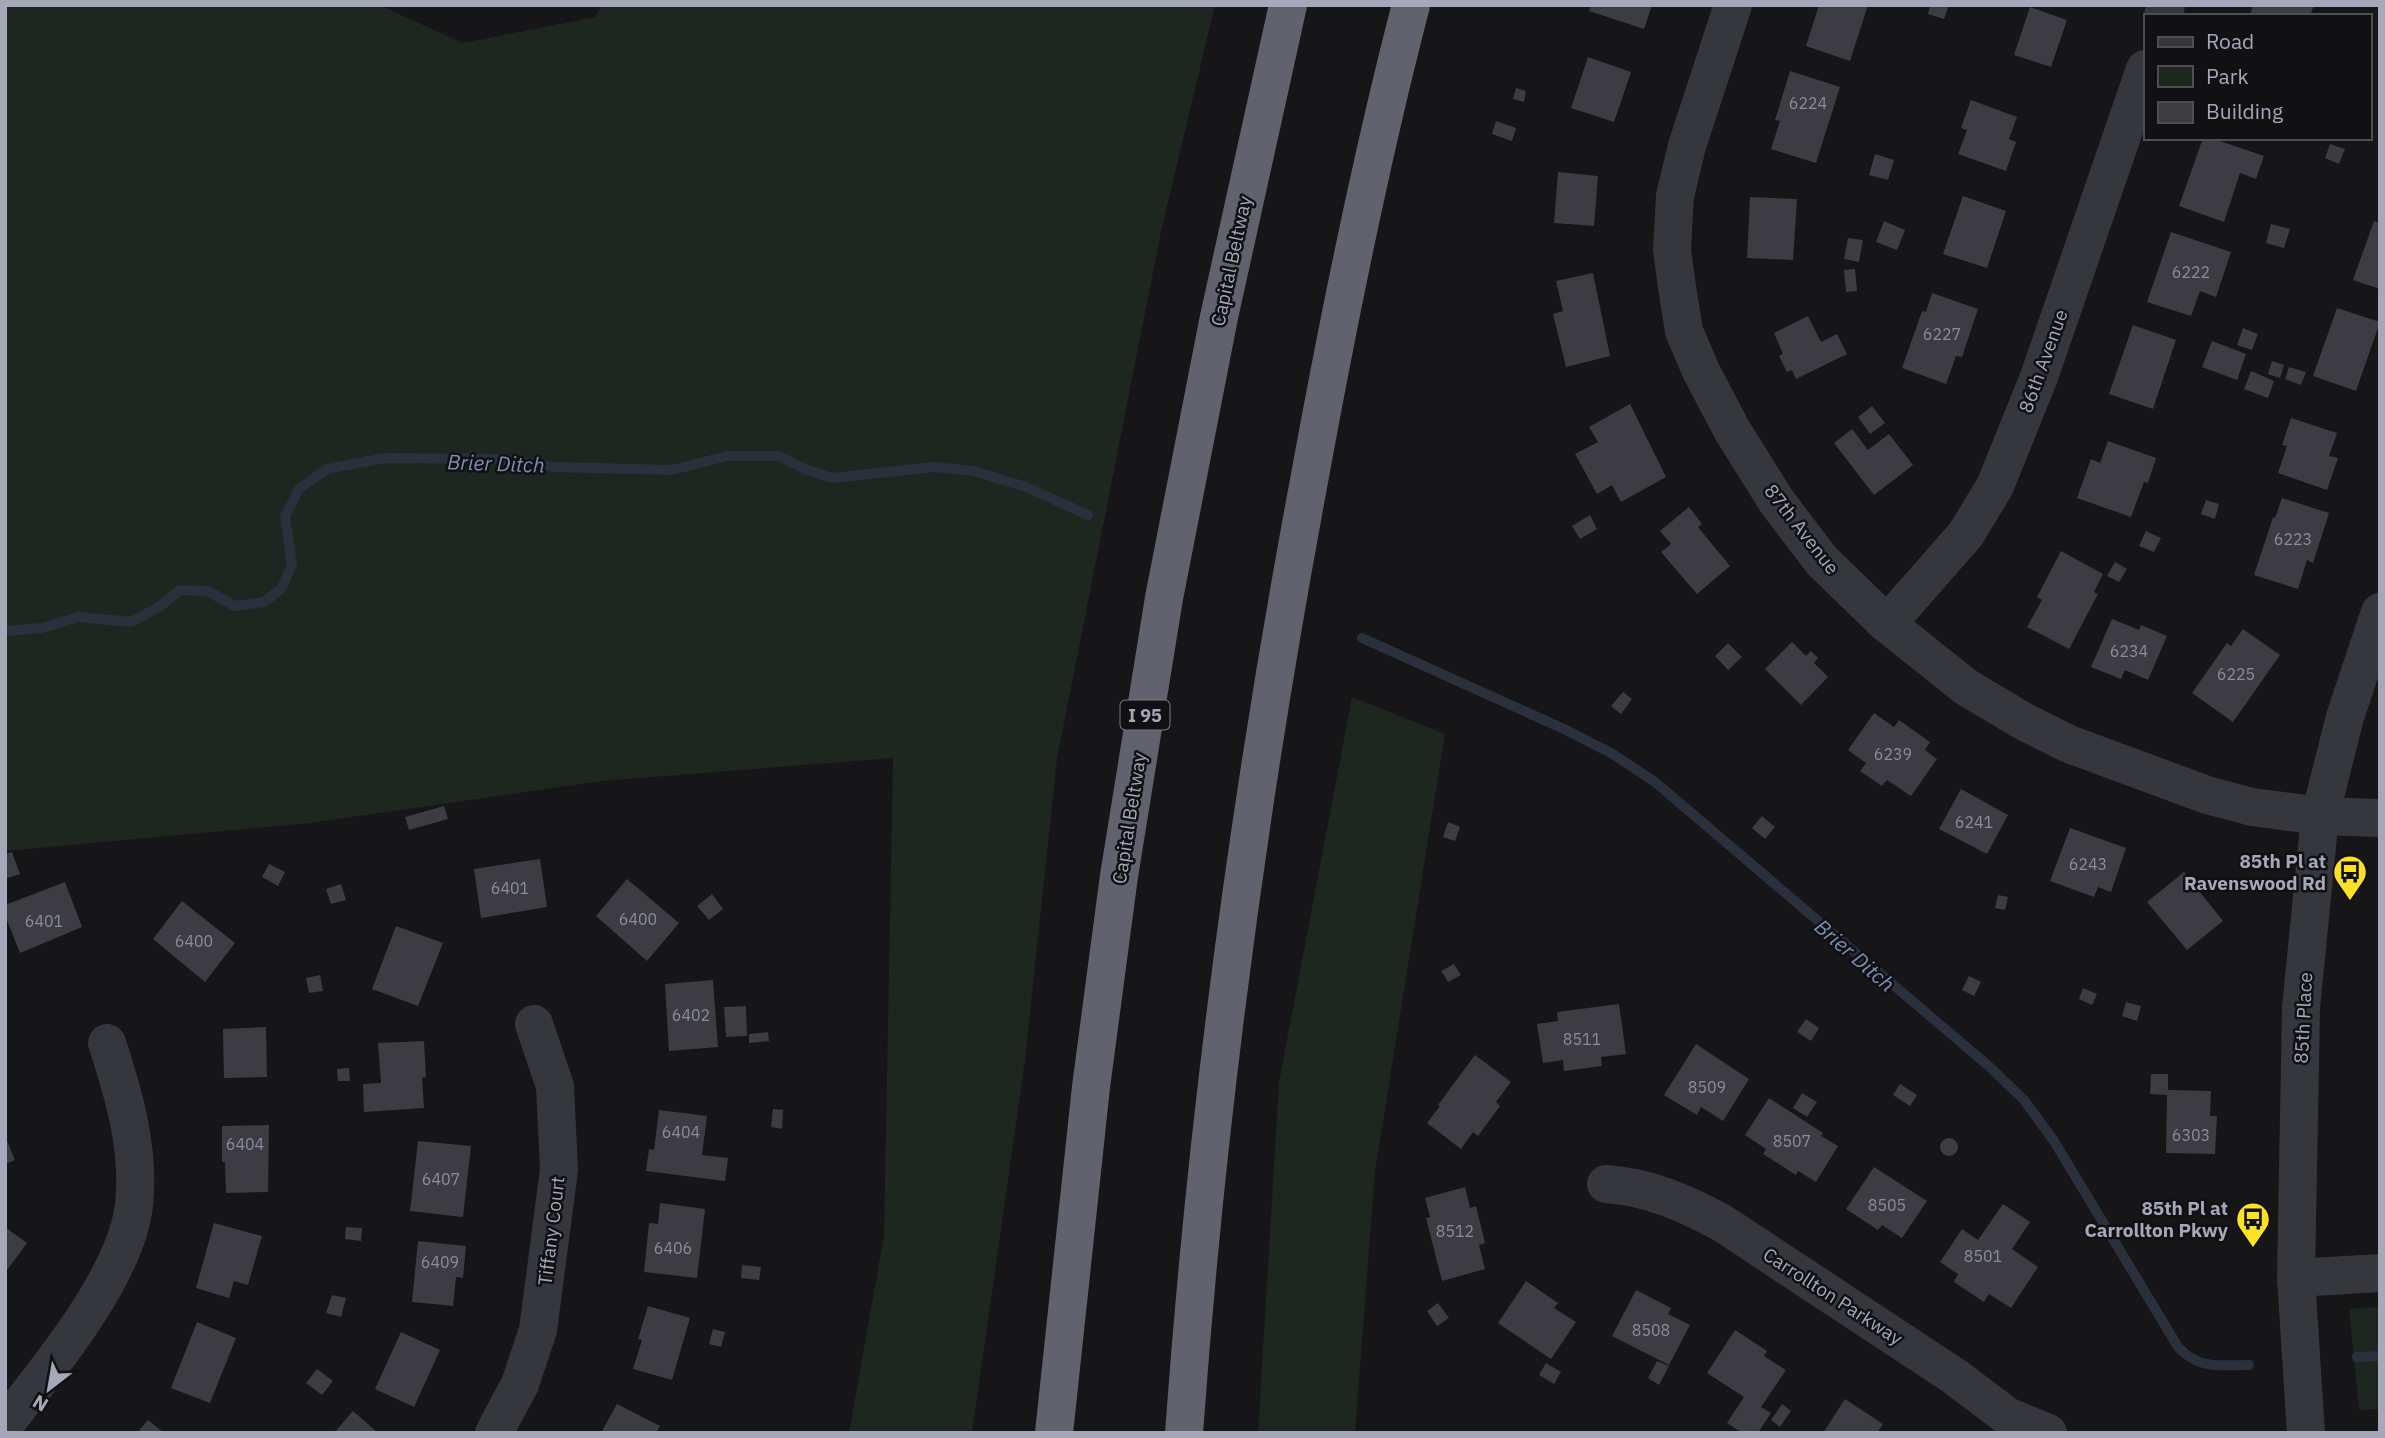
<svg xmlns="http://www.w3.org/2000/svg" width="2385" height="1438" font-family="'IBM Plex Sans',sans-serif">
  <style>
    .green { fill: #1d261f }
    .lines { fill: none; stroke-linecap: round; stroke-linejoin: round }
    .stream { stroke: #2a313c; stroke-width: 10 }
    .building { fill: #3d3c42 }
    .minor { stroke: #36363d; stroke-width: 38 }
    .highway { stroke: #61626e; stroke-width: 38 }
    .labels { text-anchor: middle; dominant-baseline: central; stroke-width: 5; stroke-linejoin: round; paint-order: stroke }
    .number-label { font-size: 16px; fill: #8c8d9b }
    .shield { fill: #111012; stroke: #797a87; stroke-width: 2 }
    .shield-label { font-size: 18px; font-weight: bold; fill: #a6a8b9 }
    .street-label { font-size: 19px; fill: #a6a8b9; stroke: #111012 }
    .poi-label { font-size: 19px; font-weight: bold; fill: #a6a8b9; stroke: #111012; text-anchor: end }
    .water-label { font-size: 21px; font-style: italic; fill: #7a8eb6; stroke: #111012 }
  </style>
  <rect width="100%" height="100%" fill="#161517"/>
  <g class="green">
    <polygon points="5,5 379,5 463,43 595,17 602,5 1215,5 1161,232 1057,759 1025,1060 972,1433 849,1433 884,1235 893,758 602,781 310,823 5,851"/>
    <polygon points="1352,697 1445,734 1375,1172 1355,1433 1258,1433 1279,1082"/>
    <polygon points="2380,1307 2380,1409 2359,1410 2349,1309"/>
  </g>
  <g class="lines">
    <g class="stream">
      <polyline points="5,631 43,628 78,617 131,622 159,607 180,590 207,591 235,606 264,602 281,589 292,565 285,516 299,489 327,469 384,458 499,459 555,467 672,470 727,456 779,456 807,470 832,478 934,467 974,471 1026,487 1088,515"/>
      <path d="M1362,638l202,91 47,24 44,29 336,286 33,32 30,41 124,206c21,23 42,18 71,18"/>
      <polyline points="2357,1357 2380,1356"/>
    </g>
  </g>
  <g class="building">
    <polygon points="1591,5 1652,5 1644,29 1589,11"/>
    <polygon points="1819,5 1868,5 1850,61 1806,46"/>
    <polygon points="1930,5 1949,5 1944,19 1928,14"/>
    <polygon points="2253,5 2314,5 2310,16 2250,16"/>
    <polygon points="2030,7 2067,20 2051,67 2014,55"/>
    <polygon points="1588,57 1631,72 1614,122 1571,108"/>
    <polygon points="1790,71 1840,87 1816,163 1771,149 1780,121 1775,120"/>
    <polygon points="1516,88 1526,91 1524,102 1513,99"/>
    <polygon points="1971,100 2017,117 2009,139 2016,142 2006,171 1958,154 1967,130 1961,128"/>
    <polygon points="1496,121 1516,128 1512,141 1492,134"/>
    <polygon points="2203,138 2211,138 2264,156 2256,179 2240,173 2224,222 2179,206"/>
    <polygon points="2330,144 2345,149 2339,164 2325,158"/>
    <polygon points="1875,154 1894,160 1888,180 1869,175"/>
    <polygon points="1558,172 1598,176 1594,226 1554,223"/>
    <polygon points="1963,196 2006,211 1987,268 1943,254"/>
    <polygon points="1750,197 1797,199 1793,260 1747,258"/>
    <polygon points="1884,221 1905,230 1897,250 1876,242"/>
    <polygon points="2374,221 2380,223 2380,289 2353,280"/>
    <polygon points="2271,224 2290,229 2284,248 2266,243"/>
    <polygon points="2171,232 2231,252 2216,297 2200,291 2191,316 2147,302"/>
    <polygon points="1848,238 1863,240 1859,262 1844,259"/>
    <polygon points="1855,269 1857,291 1846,292 1844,270"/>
    <polygon points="1593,273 1610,356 1566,367 1553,314 1563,311 1556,281"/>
    <polygon points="1932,293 1978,309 1962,357 1956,356 1946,384 1902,368 1922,311 1926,312"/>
    <polygon points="2337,308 2380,322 2356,391 2313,376"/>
    <polygon points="1808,316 1821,342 1837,334 1847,354 1796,379 1792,370 1787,372 1779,356 1783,354 1774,333"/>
    <polygon points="2133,325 2176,340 2153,409 2109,394"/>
    <polygon points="2243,328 2258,334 2252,350 2237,345"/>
    <polygon points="2212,341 2246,354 2237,380 2202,367"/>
    <polygon points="2272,361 2284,365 2280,378 2268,374"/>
    <polygon points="2289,367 2306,372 2301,385 2285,379"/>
    <polygon points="2251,371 2274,381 2268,398 2244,389"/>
    <polygon points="1630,404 1666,477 1621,502 1612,485 1597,494 1575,454 1598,442 1589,427"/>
    <polygon points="1872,406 1885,423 1870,434 1858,417"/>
    <polygon points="2291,418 2337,433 2329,456 2338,458 2327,490 2278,473 2287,446 2282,445"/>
    <polygon points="1852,429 1868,450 1889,434 1913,465 1874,495 1834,443"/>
    <polygon points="2108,441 2156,458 2148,483 2144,482 2131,517 2077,498 2091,459 2100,463"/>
    <polygon points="2282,498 2329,513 2313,563 2307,560 2298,589 2254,575 2273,517 2275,518"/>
    <polygon points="2206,500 2219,504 2215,519 2201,514"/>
    <polygon points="1689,507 1702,524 1698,527 1730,566 1697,594 1661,552 1671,544 1660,531"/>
    <polygon points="1590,515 1597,529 1580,539 1572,526"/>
    <polygon points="2146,531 2161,538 2154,552 2139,546"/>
    <polygon points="2061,551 2103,574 2094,592 2098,594 2069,649 2027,627 2042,600 2037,597"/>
    <polygon points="2115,562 2127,569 2119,582 2107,576"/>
    <polygon points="2112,619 2139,630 2141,625 2167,636 2148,680 2125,670 2121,679 2091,667"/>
    <polygon points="2243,629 2280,655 2233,722 2192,693 2227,643 2231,646"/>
    <polygon points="1792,642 1806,656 1811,651 1818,658 1814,663 1828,677 1801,705 1765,669"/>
    <polygon points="1728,643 1742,657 1728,670 1715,656"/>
    <polygon points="1623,692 1632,699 1621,714 1611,706"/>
    <polygon points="1874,713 1894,727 1899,720 1930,742 1925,750 1937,759 1911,796 1887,780 1882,786 1860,771 1866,763 1848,750"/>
    <polygon points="1961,789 2008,815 1987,854 1939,829"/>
    <polygon points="444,806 448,819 409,830 405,817"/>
    <polygon points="1762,816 1775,827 1765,839 1752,828"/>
    <polygon points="1448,822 1460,827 1455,841 1443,837"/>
    <polygon points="2070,828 2126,848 2111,892 2098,887 2094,897 2050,881"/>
    <polygon points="12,852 20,874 5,879 5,854"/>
    <polygon points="540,859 547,907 481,918 474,869"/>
    <polygon points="269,864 285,872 278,886 262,877"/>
    <polygon points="2184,872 2223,921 2187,950 2147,902"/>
    <polygon points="627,879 679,923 647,961 596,916"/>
    <polygon points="65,882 82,927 20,953 5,915 5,905"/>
    <polygon points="341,884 346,900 331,904 326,889"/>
    <polygon points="712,894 723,909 709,920 697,906"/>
    <polygon points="1998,895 2008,897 2005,910 1995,908"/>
    <polygon points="182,901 235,943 205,982 153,939"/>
    <polygon points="396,926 443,943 418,1006 372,989"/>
    <polygon points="1454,964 1461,975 1448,982 1441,971"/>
    <polygon points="320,975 323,991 309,993 306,978"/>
    <polygon points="1969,976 1981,982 1974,996 1962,990"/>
    <polygon points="713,980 718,1047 669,1051 665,984"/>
    <polygon points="2083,988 2097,994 2092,1005 2079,999"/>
    <polygon points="2126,1002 2141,1006 2137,1021 2122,1016"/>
    <polygon points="1619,1004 1626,1054 1601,1057 1602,1066 1564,1071 1563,1060 1543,1063 1537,1024 1558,1021 1557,1012"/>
    <polygon points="746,1006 747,1036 726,1037 724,1007"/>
    <polygon points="1806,1019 1819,1028 1811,1041 1797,1032"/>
    <polygon points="266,1027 267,1077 224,1078 223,1029"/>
    <polygon points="768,1032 769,1041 749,1043 749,1034"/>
    <polygon points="424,1041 426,1077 422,1078 424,1108 364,1112 363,1084 381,1083 378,1043"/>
    <polygon points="1696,1044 1749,1079 1723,1121 1701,1107 1697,1115 1664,1095"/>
    <polygon points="1475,1055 1511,1082 1496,1102 1500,1106 1478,1136 1473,1132 1461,1149 1427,1123 1440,1106 1438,1105"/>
    <polygon points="349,1068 350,1081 338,1081 337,1069"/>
    <polygon points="2151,1074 2168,1074 2168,1090 2211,1091 2210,1116 2217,1116 2215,1154 2166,1153 2167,1095 2150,1094"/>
    <polygon points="1900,1084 1917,1095 1910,1106 1893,1095"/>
    <polygon points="1802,1093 1817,1102 1807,1117 1793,1108"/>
    <polygon points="1769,1098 1823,1133 1821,1136 1838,1146 1816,1182 1798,1171 1796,1175 1763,1154 1766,1149 1745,1135"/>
    <polygon points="773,1109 783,1110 782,1129 771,1127"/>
    <polygon points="659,1110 707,1116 702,1155 728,1158 725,1181 646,1171 649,1149 654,1150"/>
    <polygon points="269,1125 268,1192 226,1193 225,1162 222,1162 222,1126"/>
    <polygon points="5,1136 15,1160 5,1164"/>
    <circle cx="1949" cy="1147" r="9"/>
    <polygon points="418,1141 471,1146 463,1217 410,1211"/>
    <polygon points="1874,1167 1927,1201 1902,1238 1882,1225 1878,1230 1846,1209"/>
    <polygon points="1465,1187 1470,1208 1476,1206 1485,1243 1479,1245 1485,1269 1442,1281 1426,1218 1430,1217 1425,1198"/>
    <polygon points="660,1203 705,1209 697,1278 644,1272 649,1223 658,1224"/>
    <polygon points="2003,1204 2030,1222 2012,1249 2038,1267 2011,1308 1989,1294 1984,1302 1954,1282 1958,1274 1940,1262 1962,1229 1978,1240"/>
    <polygon points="214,1223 262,1236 248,1285 234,1281 229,1298 196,1288"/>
    <polygon points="5,1227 27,1243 5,1273"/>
    <polygon points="346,1227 362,1228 361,1241 345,1239"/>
    <polygon points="418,1241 466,1246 463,1278 456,1277 453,1306 412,1302"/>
    <polygon points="742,1265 761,1267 759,1280 741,1278"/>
    <polygon points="1526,1281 1558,1303 1554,1308 1576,1322 1551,1359 1498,1323"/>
    <polygon points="1636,1290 1671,1308 1668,1314 1690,1325 1669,1365 1612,1336"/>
    <polygon points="332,1295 346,1298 341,1317 326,1313"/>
    <polygon points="1438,1303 1449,1318 1437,1326 1427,1311"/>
    <polygon points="648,1306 690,1318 672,1380 633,1369 642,1340 638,1339"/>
    <polygon points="197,1322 236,1338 210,1403 171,1388"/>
    <polygon points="713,1329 725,1332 721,1347 709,1344"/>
    <polygon points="1735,1330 1767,1351 1764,1356 1786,1370 1761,1407 1771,1413 1758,1433 1742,1433 1727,1423 1744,1397 1707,1373"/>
    <polygon points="401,1332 440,1350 414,1407 375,1389"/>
    <polygon points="1657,1361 1669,1366 1659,1385 1648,1378"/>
    <polygon points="1546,1363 1561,1372 1554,1384 1539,1375"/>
    <polygon points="317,1369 333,1381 322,1395 306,1383"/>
    <polygon points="1845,1399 1883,1424 1877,1433 1823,1433"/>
    <polygon points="617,1404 660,1426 656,1433 601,1433"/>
    <polygon points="1782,1404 1791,1411 1780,1427 1771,1420"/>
    <polygon points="353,1411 378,1433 334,1433"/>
    <polygon points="148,1420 164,1433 137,1433"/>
  </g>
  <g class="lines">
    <g class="minor">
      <polyline points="1733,5 1687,146 1675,196 1672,250 1677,287 1684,331 1701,371 1732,430 1777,502 1822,561 1887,624 1966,687 2023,721 2069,744 2207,795 2252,807 2320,816 2380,818"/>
      <polyline points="2163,16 2166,5"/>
      <polyline points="1887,624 1966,534 1995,486 2039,377 2145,69"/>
      <path d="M1606,1184c43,3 79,19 116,39l232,153 53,40 41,17"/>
      <polyline points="2296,1278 2380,1273"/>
      <path d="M5,1424c44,-56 121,-148 129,-219 6,-56 -10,-110 -27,-162"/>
      <polyline points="494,1433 520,1384 538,1330 559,1170 555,1086 534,1024"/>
      <polyline points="2306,1433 2296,1278 2301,1008 2320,816 2345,717 2380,612"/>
    </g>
    <g class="highway">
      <polyline points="1054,1433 1091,1087 1119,876 1164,598 1219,317 1288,5"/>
      <path d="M1184,1433c23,-320 66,-637 125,-952 29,-159 61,-319 102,-476"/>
    </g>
  </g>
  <defs>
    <g id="bus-pin" transform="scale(1.75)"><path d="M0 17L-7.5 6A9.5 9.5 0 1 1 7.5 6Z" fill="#ffe225" stroke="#111012"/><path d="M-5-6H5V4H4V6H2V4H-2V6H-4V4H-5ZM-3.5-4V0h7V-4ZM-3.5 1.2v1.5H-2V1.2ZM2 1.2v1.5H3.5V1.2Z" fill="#111"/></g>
  </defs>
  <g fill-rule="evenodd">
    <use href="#bus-pin" x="2350" y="872"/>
    <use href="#bus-pin" x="2253" y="1219"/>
  </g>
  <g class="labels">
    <g class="number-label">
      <text x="1808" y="103">6224</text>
      <text x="2191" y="272">6222</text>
      <text x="1942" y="334">6227</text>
      <text x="2293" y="539">6223</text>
      <text x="2129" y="651">6234</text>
      <text x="2236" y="674">6225</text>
      <text x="1893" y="754">6239</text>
      <text x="1974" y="822">6241</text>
      <text x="2088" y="864">6243</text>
      <text x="510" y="888">6401</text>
      <text x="638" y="919">6400</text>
      <text x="44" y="921">6401</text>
      <text x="194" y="941">6400</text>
      <text x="691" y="1015">6402</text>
      <text x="1582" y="1039">8511</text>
      <text x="1707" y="1087">8509</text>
      <text x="681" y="1132">6404</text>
      <text x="2191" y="1135">6303</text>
      <text x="1792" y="1141">8507</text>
      <text x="245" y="1144">6404</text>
      <text x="441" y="1179">6407</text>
      <text x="1887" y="1205">8505</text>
      <text x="1455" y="1231">8512</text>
      <text x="673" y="1248">6406</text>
      <text x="1983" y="1256">8501</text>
      <text x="440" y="1262">6409</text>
      <text x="1651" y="1330">8508</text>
    </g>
    <rect class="shield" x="1120.5" y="700.5" width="49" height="29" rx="5"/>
    <g class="shield-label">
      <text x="1145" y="715">I 95</text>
    </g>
    <g class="street-label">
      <text transform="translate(1231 261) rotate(-78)">Capital Beltway</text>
      <text transform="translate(2043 361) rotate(-70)">86th Avenue</text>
      <text transform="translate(1802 529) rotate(52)">87th Avenue</text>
      <text transform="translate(1129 818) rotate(-81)">Capital Beltway</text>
      <text transform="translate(2303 1018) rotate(-87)">85th Place</text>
      <text transform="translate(551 1231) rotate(-83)">Tiffany Court</text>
      <text transform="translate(1833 1296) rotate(33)">Carrollton Parkway</text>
    </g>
    <g class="poi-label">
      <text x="2326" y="861">85th Pl at<tspan x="2326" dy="22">Ravenswood Rd</tspan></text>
      <text x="2228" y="1208">85th Pl at<tspan x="2228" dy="22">Carrollton Pkwy</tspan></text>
    </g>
    <g class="water-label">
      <text transform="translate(496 463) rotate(2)">Brier Ditch</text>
      <text transform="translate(1855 955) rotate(41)">Brier Ditch</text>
    </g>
  </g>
  <rect width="2385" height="1438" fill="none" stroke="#a6a8b9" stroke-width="14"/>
  <rect x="2144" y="14" width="228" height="126" fill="#111012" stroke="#4d4d55" stroke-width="2"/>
  <rect x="2158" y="37" width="35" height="10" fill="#36363d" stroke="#4d4d55" stroke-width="2"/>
  <text x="2206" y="49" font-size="21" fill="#a6a8b9">Road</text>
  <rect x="2158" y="66" width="35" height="21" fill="#1d261f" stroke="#4d4d55" stroke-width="2"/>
  <text x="2206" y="84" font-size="21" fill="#a6a8b9">Park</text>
  <rect x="2158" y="102" width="35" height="21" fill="#3d3c42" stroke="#4d4d55" stroke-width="2"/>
  <text x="2206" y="119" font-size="21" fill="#a6a8b9">Building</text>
  <g transform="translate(49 1389) rotate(211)" stroke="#111012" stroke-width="5" paint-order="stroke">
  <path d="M0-5L12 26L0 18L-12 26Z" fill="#a6a8b9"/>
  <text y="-10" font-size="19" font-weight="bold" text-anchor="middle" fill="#a6a8b9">N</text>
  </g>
</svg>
